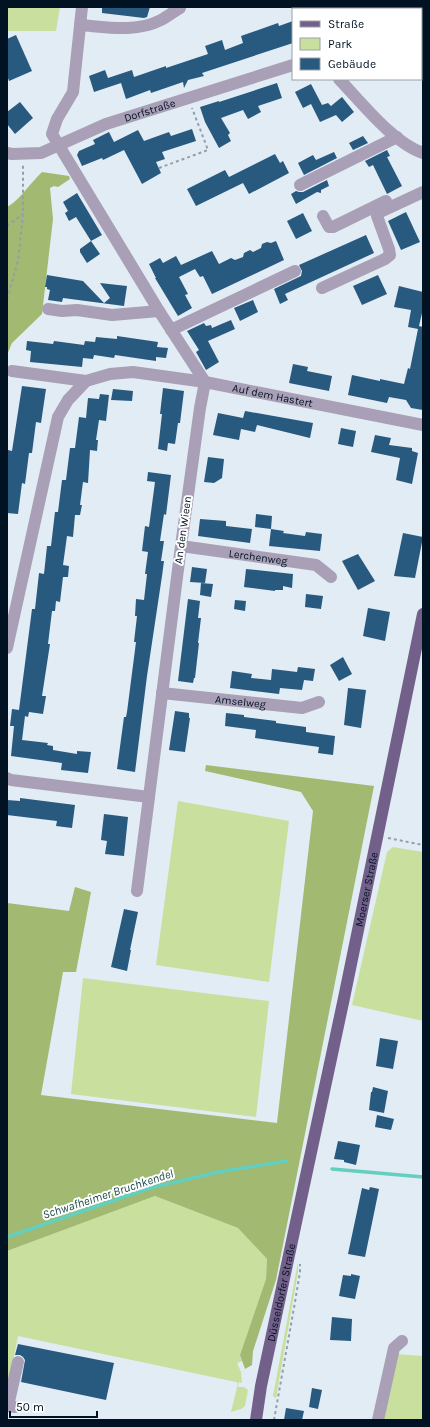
<svg xmlns="http://www.w3.org/2000/svg" width="430" height="1427" font-family="Karla,sans-serif">
  <style>
    .green { fill: #c8df9d }
    .forest { fill: #a1b971 }
    .lines { fill: none; stroke-linecap: round; stroke-linejoin: round }
    .stream { stroke: #64cebf; stroke-width: 3.5 }
    .building { fill: #28597e }
    .path { stroke: #929faa; stroke-width: 2; stroke-dasharray: 3 3; stroke-linecap: butt }
    .minor { stroke: #a99fb7; stroke-width: 12 }
    .major { stroke: #72608a; stroke-width: 12 }
    .labels { text-anchor: middle; dominant-baseline: central; stroke-width: 4; stroke-linejoin: round; paint-order: stroke }
    .street-label { font-size: 11px; fill: #011322; stroke: #fff }
    .water-label { font-size: 12px; font-style: italic; fill: #204f49; stroke: #fff }
  </style>
  <rect width="100%" height="100%" fill="#e2ecf5"/>
  <g class="green">
    <polygon points="7,7 60,7 56,31 7,31"/>
    <polygon points="178,801 289,821 269,982 156,965"/>
    <polygon points="393,847 423,852 423,1021 352,1005 387,852"/>
    <polygon points="83,978 269,1001 256,1117 71,1094"/>
    <polygon points="155,1196 238,1228 267,1259 266,1279 240,1355 242,1361 237,1363 241,1372 242,1383 239,1382 238,1387 244,1387 248,1390 245,1406 241,1409 231,1412 238,1383 236,1382 18,1336 7,1392 7,1251"/>
    <polygon points="298,1262 298,1272 276,1398 273,1396"/>
    <polygon points="396,1354 423,1356 423,1420 382,1420"/>
  </g>
  <g class="forest">
    <path d="M42,172l27,4 1,3 -12,8 -4,-1 -4,2 3,31 -11,95 -30,29 -5,12v-148c13,-7 23,-24 35,-35z"/>
    <polygon points="206,765 374,786 276,1280 253,1351 252,1365 245,1369 240,1355 266,1279 267,1259 238,1228 155,1196 7,1251 7,903 69,911 75,887 91,892 76,972 63,972 41,1095 277,1123 313,811 301,792 205,771"/>
  </g>
  <g class="lines">
    <g class="stream">
      <polyline points="332,1169 423,1177"/>
      <polyline points="7,1237 150,1188 218,1172 286,1161"/>
    </g>
  </g>
  <g class="building">
    <polygon points="102,7 150,7 147,17 144,18 102,13"/>
    <polygon points="293,21 293,43 202,73 204,76 188,80 184,88 183,82 151,93 150,90 126,99 121,83 94,92 89,76 105,70 108,78 132,70 134,77 166,66 166,68 208,54 205,46 222,40 225,50 243,43 241,36 278,23 279,26"/>
    <polygon points="16,35 32,71 9,81 7,75 7,39"/>
    <polygon points="277,83 282,98 258,106 261,112 248,119 243,110 221,118 230,133 228,135 231,141 219,148 205,122 200,107 219,101 219,102"/>
    <polygon points="311,84 322,105 328,103 331,106 342,97 354,112 342,122 336,115 320,122 311,104 303,108 295,92"/>
    <polygon points="20,102 33,118 15,134 7,124 7,112"/>
    <polygon points="192,129 196,141 162,152 165,159 156,162 161,173 142,184 124,150 103,160 102,158 82,166 77,155 79,151 95,144 93,140 109,132 114,142 138,130 144,141 169,132 171,136"/>
    <polygon points="363,136 368,143 353,150 349,143"/>
    <polygon points="387,150 390,156 387,157 402,186 387,194 373,165 369,167 365,161"/>
    <polygon points="334,152 337,158 304,175 298,163 313,155 316,160"/>
    <polygon points="275,154 280,163 283,161 289,173 249,194 243,183 196,206 187,189 225,170 229,177"/>
    <polygon points="327,180 329,186 321,190 321,193 317,192 296,204 291,194 296,191 299,192 303,192"/>
    <polygon points="77,193 102,235 91,241 76,217 69,221 65,213 68,211 63,202"/>
    <polygon points="406,212 420,242 401,250 388,221"/>
    <polygon points="303,213 312,231 296,239 287,221"/>
    <polygon points="366,235 374,253 285,294 288,300 280,304 274,289 301,276 302,271 299,265"/>
    <polygon points="91,241 100,254 87,263 80,252 80,249"/>
    <polygon points="276,241 284,260 212,294 203,276 200,277 195,269 179,277 188,294 185,295 192,308 178,316 155,278 156,278 149,264 160,258 163,263 176,256 181,265 212,251 219,264 231,258 235,260 243,257 244,253 250,250 253,252 261,248 262,244 267,242 271,243"/>
    <polygon points="47,275 83,281 104,303 110,298 100,283 127,286 124,306 63,298 62,302 48,300 50,290 47,289 47,287 45,287"/>
    <polygon points="378,275 387,294 362,305 353,286"/>
    <polygon points="399,286 423,292 423,313 422,313 419,326 423,327 423,410 411,408 406,400 389,397 387,403 348,395 352,375 380,381 380,379 404,384 408,368 410,369 418,329 408,327 411,310 394,307"/>
    <polygon points="253,300 258,312 240,321 234,308"/>
    <polygon points="231,320 235,329 208,341 219,362 206,370 196,352 199,350 187,331 204,323 206,326 211,325 212,328"/>
    <polygon points="117,336 158,342 157,347 168,348 166,358 156,357 156,361 115,355 114,358 94,355 93,359 83,358 82,367 30,362 31,351 26,350 27,341 53,344 54,341 84,345 85,341 95,342 96,337 117,339"/>
    <polygon points="293,364 308,367 307,371 332,376 329,391 289,383"/>
    <polygon points="22,386 46,389 41,423 36,422 32,453 29,453 25,484 22,483 18,514 7,513 7,459 8,450 12,451"/>
    <polygon points="163,388 184,391 180,423 178,423 175,444 168,443 167,451 158,449 162,414 160,414"/>
    <polygon points="113,389 133,391 132,401 111,400"/>
    <polygon points="100,394 109,395 106,421 99,420 96,440 98,440 97,451 90,450 88,483 83,482 80,505 82,505 80,515 75,515 73,537 67,536 63,565 69,566 68,577 63,577 60,602 56,601 55,611 52,611 48,644 50,644 42,696 46,696 43,714 29,712 28,717 25,716 22,740 48,743 47,745 53,746 53,750 77,754 77,751 91,752 88,773 61,770 62,763 11,756 14,726 10,726 12,709 19,710 32,609 35,609 39,573 44,574 47,546 51,546 55,512 58,512 62,480 66,480 70,448 75,448 79,417 86,418 88,398 99,399"/>
    <polygon points="245,411 313,423 310,438 257,425 255,432 241,429 239,440 213,435 218,413 243,418"/>
    <polygon points="341,428 356,431 353,447 338,444"/>
    <polygon points="375,435 391,438 389,445 412,448 412,451 418,453 412,484 396,480 400,458 371,452"/>
    <polygon points="208,457 224,459 222,478 214,483 204,482"/>
    <polygon points="148,472 171,475 166,515 164,514 160,541 164,541 161,561 164,561 162,576 147,676 135,772 117,769 124,717 126,717 127,712 136,642 134,642 137,616 135,616 136,599 144,600 147,574 145,574 148,552 142,551 145,526 149,527 155,482 147,481"/>
    <polygon points="256,514 272,516 271,529 255,527"/>
    <polygon points="200,519 226,521 226,526 252,529 250,543 198,536"/>
    <polygon points="271,529 284,531 283,533 305,536 306,532 322,534 320,551 269,546"/>
    <polygon points="403,533 423,537 415,578 394,576"/>
    <polygon points="358,554 375,581 358,590 342,561"/>
    <polygon points="192,567 207,569 205,583 190,582"/>
    <polygon points="246,569 293,574 292,588 283,586 283,590 275,590 275,591 244,587"/>
    <polygon points="201,583 213,584 211,597 200,595"/>
    <polygon points="306,594 323,596 321,609 305,607"/>
    <polygon points="188,599 200,601 198,618 201,618 198,643 199,643 195,678 194,678 193,683 178,681"/>
    <polygon points="235,600 246,601 245,611 234,609"/>
    <polygon points="368,608 390,612 385,641 363,636"/>
    <polygon points="343,657 352,674 339,681 330,665"/>
    <polygon points="298,667 315,669 313,681 304,680 302,690 280,688 279,694 230,688 232,671 252,674 251,678 271,680 272,669 297,672"/>
    <polygon points="348,688 366,690 361,728 344,725"/>
    <polygon points="175,711 189,713 189,718 190,718 185,752 169,750"/>
    <polygon points="226,713 244,715 244,717 276,721 276,723 306,727 306,732 335,736 333,755 318,753 319,747 255,738 256,730 225,726"/>
    <polygon points="20,798 75,805 72,828 56,826 57,821 7,815 7,800 20,801"/>
    <polygon points="104,814 128,817 124,856 105,854 107,841 101,840"/>
    <polygon points="124,909 138,912 130,950 131,950 127,971 111,967"/>
    <polygon points="380,1038 398,1041 393,1069 376,1066"/>
    <polygon points="373,1087 388,1091 384,1113 369,1110 371,1092 372,1092"/>
    <polygon points="377,1115 394,1119 391,1130 375,1127"/>
    <polygon points="338,1141 360,1145 356,1165 344,1162 344,1160 334,1159"/>
    <polygon points="370,1187 379,1189 365,1257 348,1254 362,1188 369,1190"/>
    <polygon points="351,1274 360,1276 355,1299 339,1296 343,1275 351,1276"/>
    <polygon points="332,1317 352,1319 351,1341 330,1340"/>
    <polygon points="18,1344 114,1363 106,1400 21,1382 25,1360 23,1357 20,1355 15,1355"/>
    <polygon points="312,1388 322,1390 318,1409 309,1407"/>
    <polygon points="286,1408 304,1411 302,1420 284,1420"/>
  </g>
  <g class="lines">
    <g class="path">
      <polyline points="159,168 208,150 192,108"/>
      <polyline points="7,226 23,214"/>
      <polyline points="7,299 18,261 23,214 23,164"/>
      <polyline points="388,838 423,845"/>
      <polyline points="274,1420 295,1302 300,1272 300,1264"/>
    </g>
    <g class="minor">
      <path id="s1" d="M82,7l-9,85 -16,27 -5,15 107,177 46,71 218,43"/>
      <polyline points="337,9 338,7"/>
      <path d="M80,25c26,2 56,8 81,-5 6,-3 12,-8 19,-12"/>
      <polyline points="421,40 423,39"/>
      <path d="M339,79c22,23 54,64 84,74"/>
      <path id="s2" d="M7,153l5,1 29,-1 65,-29 187,-59"/>
      <polyline points="300,185 397,137"/>
      <polyline points="323,216 329,227 333,227 386,201"/>
      <polyline points="322,288 385,259 390,255 389,249 377,216 380,212 423,192"/>
      <polyline points="48,309 62,311 77,310 112,315 159,311"/>
      <polyline points="171,330 295,271"/>
      <polyline points="12,371 86,381"/>
      <path id="s3" d="M181,546l135,19 15,12"/>
      <polyline points="7,648 58,417 68,400 86,381 110,374 133,372 205,382 200,408 181,546 137,891"/>
      <path id="s4" d="M162,693l140,15 17,-6"/>
      <polyline points="7,778 11,780 149,797"/>
      <polyline points="15,1407 8,1406 18,1362"/>
      <polyline points="378,1420 394,1348 402,1341"/>
    </g>
    <path class="major" id="s5" d="M256,1420l5,-34 83,-388 79,-384"/>
  </g>
  <g class="labels">
    <g class="street-label">
      <text stroke="none"><textPath href="#s2" startOffset="151">Dorfstraße</textPath></text>
      <text stroke="none"><textPath href="#s1" startOffset="493">Auf dem Hastert</textPath></text>
      <text transform="translate(183 530) rotate(-82)">An den Wieen</text>
      <text stroke="none"><textPath href="#s3" startOffset="78">Lerchenweg</textPath></text>
      <text stroke="none"><textPath href="#s4" startOffset="79">Amselweg</textPath></text>
      <text stroke="none"><textPath href="#s5" startOffset="542">Moerser Straße</textPath></text>
      <text stroke="none"><textPath href="#s5" startOffset="130">Düsseldorfer Straße</textPath></text>
    </g>
    <g class="water-label">
      <text transform="translate(108 1194) rotate(-18)">Schwafheimer Bruchkendel</text>
    </g>
  </g>
  <rect width="430" height="1427" fill="none" stroke="#011322" stroke-width="16"/>
  <rect x="292" y="8" width="130" height="72" fill="#ffffff" stroke="#99a1a7"/>
  <rect x="300" y="21" width="20" height="6" fill="#72608a" stroke="#99a1a7"/>
  <text x="328" y="28" font-size="12" fill="#011322">Straße</text>
  <rect x="300" y="38" width="20" height="12" fill="#c8df9d" stroke="#99a1a7"/>
  <text x="328" y="48" font-size="12" fill="#011322">Park</text>
  <rect x="300" y="58" width="20" height="12" fill="#28597e" stroke="#99a1a7"/>
  <text x="328" y="68" font-size="12" fill="#011322">Gebäude</text>
  <path d="M10 1411v6h87v-6" fill="none" stroke="#011322" stroke-width="2"/>
  <text x="16" y="1411" font-size="12" fill="#011322" stroke="#ffffff" stroke-width="3" paint-order="stroke">50 m</text>
</svg>
